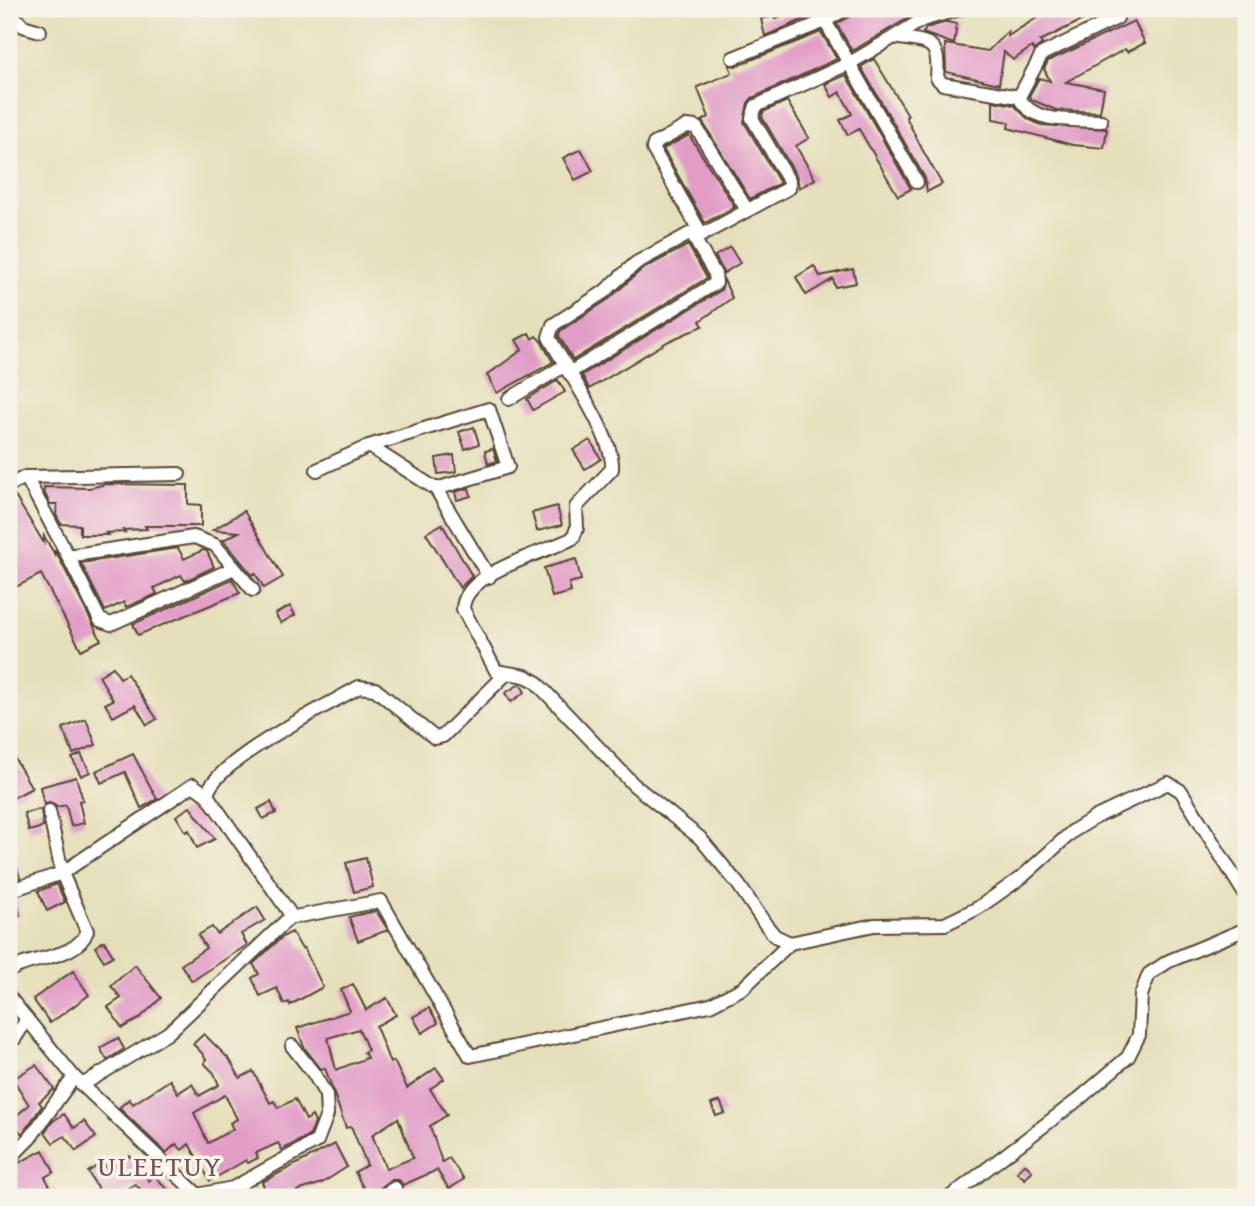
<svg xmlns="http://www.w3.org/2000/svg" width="1255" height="1206" font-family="'Gentium Book Plus',serif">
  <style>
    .building { fill: #e29dc7; fill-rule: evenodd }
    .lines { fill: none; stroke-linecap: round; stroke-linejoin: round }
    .minor-casing { stroke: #554536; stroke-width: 16 }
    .minor { stroke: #fff; stroke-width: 12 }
    .labels { text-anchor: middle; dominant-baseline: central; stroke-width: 7; stroke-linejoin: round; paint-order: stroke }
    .quarter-label { font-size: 28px; letter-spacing: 2px; fill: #755259; stroke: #f7f3e8 }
  </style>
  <rect width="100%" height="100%" fill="#f7f3e8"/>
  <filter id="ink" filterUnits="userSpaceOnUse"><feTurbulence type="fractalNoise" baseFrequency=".0143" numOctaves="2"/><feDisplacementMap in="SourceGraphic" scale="14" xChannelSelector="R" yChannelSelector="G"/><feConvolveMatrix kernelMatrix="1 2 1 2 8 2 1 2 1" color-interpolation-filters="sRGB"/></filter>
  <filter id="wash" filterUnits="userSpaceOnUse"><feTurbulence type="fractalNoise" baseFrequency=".00686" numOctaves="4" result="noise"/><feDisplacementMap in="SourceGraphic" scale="28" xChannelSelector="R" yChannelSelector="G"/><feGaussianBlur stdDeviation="1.57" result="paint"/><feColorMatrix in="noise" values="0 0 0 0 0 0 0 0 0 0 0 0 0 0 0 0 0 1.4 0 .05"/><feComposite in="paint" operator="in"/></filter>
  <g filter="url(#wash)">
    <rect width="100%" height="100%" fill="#e6dfbb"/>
    <g id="blocks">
      <g class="building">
        <polygon points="794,9 828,9 765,36 761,19 774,16 775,19"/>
        <polygon points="854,9 929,9 917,13 852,51 837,24 850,16"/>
        <polygon points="1051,9 1105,9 1040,41 1042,44 1034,50 1032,47 1013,60 1004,52 999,84 946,72 945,44 988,51 1008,31 1008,36"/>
        <polygon points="1134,21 1145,43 1127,52 1125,49 1066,82 1104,89 1100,112 1056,110 1032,100 1029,96 1039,78 1050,81 1044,69 1048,61"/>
        <polygon points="947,22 957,24 954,44 923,33 926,28"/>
        <polygon points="821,32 837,59 752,98 748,103 744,122 780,183 750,199 702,121 709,117 697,87 732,73 729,65 736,66"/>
        <polygon points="874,59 908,115 906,117 922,149 942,184 927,192 925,178 861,67"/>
        <polygon points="846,75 911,189 898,196 859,129 848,135 840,120 852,114 840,92 832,97 825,84"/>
        <polygon points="787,101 809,138 796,146 815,179 799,188 797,177 762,117 763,112"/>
        <polygon points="993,101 1014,105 1028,119 1041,125 1107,129 1104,148 1073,145 1008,128 1009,122 993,119"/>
        <polygon points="689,135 735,207 705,223 663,149"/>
        <polygon points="581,149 593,171 575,180 563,158"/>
        <polygon points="688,245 707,278 573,360 559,336 560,331 609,299 641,270"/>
        <polygon points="730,247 740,263 724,273 715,256"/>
        <polygon points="814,266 820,276 853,269 856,283 835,287 833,279 806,295 796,277"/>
        <polygon points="724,280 732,298 700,321 703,326 669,341 589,389 582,375 721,290"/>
        <polygon points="529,333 532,339 536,336 541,341 553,362 497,393 487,375 522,350 516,340"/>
        <polygon points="558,380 565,392 533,410 527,399"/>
        <polygon points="474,427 479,444 465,449 459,432"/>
        <polygon points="590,440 601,459 585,469 573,450"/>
        <polygon points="493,449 497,461 488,464 485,451"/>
        <polygon points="454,455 456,472 438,474 436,458"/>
        <polygon points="106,484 188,485 188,504 201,505 201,526 145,526 147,529 123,530 125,532 106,533 108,535 80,535 80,525 61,524 56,515 57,504 50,504 44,492 44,487 90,488"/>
        <polygon points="469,488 471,496 457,500 455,492"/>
        <polygon points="13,493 44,543 44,536 55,555 55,550 101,640 81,650 41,574 16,587 9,574 9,494"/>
        <polygon points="557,506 562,525 537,531 532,513"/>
        <polygon points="244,511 283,577 264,588 255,573 252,575 223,540 239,532 213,530"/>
        <polygon points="442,524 472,576 460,588 426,533"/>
        <polygon points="178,548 184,559 203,550 207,551 214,567 185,581 181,575 154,588 157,594 126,607 124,602 105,611 81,563"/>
        <polygon points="576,559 581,580 569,583 571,592 552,597 544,568"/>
        <polygon points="232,579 240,593 138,635 133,624"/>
        <polygon points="290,606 295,615 281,623 275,614"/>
        <polygon points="113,667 120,678 127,674 157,719 147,725 135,705 113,717 105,704 113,700 99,676"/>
        <polygon points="520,684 525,692 511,702 505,693"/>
        <polygon points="86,719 96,745 73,754 63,728"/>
        <polygon points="9,749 32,788 9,800"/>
        <polygon points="81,754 90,772 81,776 72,758"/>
        <polygon points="133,754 157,799 141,808 125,772 101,783 96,771"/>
        <polygon points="76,777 83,800 79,801 84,823 71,826 66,805 57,807 51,803 44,804 40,787"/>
        <polygon points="271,802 276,813 263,819 258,809"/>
        <polygon points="190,807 215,839 197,848 189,830 186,832 176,816"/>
        <polygon points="41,809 43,827 29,831 24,813"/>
        <polygon points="9,848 11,848 20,878 9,882"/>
        <polygon points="366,858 373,887 354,892 346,863"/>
        <polygon points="57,884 65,902 47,911 38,891"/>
        <polygon points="16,898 20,916 9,918 9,900"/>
        <polygon points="257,907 265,920 241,934 247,945 192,981 181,965 206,948 198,935 212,927 217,934"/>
        <polygon points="376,911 388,930 358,941 349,917"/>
        <polygon points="292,932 302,949 304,948 323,987 290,1005 289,1002 284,1004 277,988 260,996 252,978 259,974 253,964 282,937"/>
        <polygon points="104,941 113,956 104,961 95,947"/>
        <polygon points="135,965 161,998 139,1019 122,1028 108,1007 121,998 111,986"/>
        <polygon points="73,971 89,995 50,1023 33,999"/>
        <path d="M353,984l13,26 21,-12 9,17 -20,11 14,37 4,-2 13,27 29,-20 8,11 -14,10 17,26 -17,11 12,36 7,-4 15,21 -15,10 -12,-19 -34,15 -4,-5h-8l-23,17 -13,-25 12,-7 -16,-39 -5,2 -21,-60 -4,1 -17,-22 -7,-19 53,-17 -9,-21zM359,1029l9,21 -4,2 3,6 -31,12 -8,-32zM398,1118l15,40 -27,11 -14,-34z"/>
        <polygon points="429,1008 438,1023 422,1033 413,1017"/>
        <path d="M204,1034l26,26 10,18 13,-7 17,32 4,-2 4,7 17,-9 11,21 6,-4 3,6 -5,13 -28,15 -4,-7 -22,10 2,5 -10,5 -2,-3 -36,21 -21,-37 -7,6 -6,-6 -10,9 -47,-45 10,-9 4,5 37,-24 8,13 14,-9 7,12 20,-11 -5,-12 -10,-10 2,-3 -4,-7 -9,-9zM225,1095l12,24 -7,4 3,6 -25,14 -14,-30z"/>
        <polygon points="118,1038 124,1049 107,1060 100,1048"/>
        <polygon points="36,1065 54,1089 39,1102 42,1106 22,1134 11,1120 29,1105 13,1079"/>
        <polygon points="720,1101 725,1113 716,1116 711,1104"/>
        <polygon points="64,1114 74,1128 84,1121 96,1137 76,1151 65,1136 53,1143 45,1132 53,1121"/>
        <polygon points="335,1144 347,1167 322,1183 297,1191 300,1197 268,1197 262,1182"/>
        <polygon points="43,1150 54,1172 45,1177 54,1194 9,1197 9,1168"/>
        <polygon points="130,1156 149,1181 154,1175 175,1197 148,1197 135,1184 114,1197 103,1197 88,1172 103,1162 107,1170"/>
        <polygon points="1025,1164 1032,1171 1025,1179 1017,1172"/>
      </g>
    </g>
  </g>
  <g filter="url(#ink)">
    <use href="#blocks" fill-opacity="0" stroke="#554536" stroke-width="2"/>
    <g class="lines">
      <g class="minor-casing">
        <g id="minor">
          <polyline points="9,11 23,26 40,31"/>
          <path d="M1117,18l-75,36 -23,43 -76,-13 -6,-6c3,-40 -9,-35 -43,-41l-44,26 -94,43 -4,12 37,63v7l-87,47 -11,-2 -55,30 -32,29 -51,33 -4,12c15,29 66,101 63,132l-36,38 1,21 -4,10c-27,15 -109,33 -110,71l33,62 29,5 10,5 99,104 66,53 38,46 28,41 9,11 15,7 84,-18 71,-1 33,-16 44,-31 51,-46 23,-14 72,-34 13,8 65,105"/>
          <polyline points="825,21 917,182"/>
          <polyline points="894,37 922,20 960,9"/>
          <polyline points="733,58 825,21 845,9"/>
          <path d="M1019,97c13,28 55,22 82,24"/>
          <polyline points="702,235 653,149 654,144 687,126 696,127 747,210"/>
          <polyline points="569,373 716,283 715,274 691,233"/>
          <polyline points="509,399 564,366"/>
          <polyline points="369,446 489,409 508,467 436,489"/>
          <polyline points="317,470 369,446 436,489 489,577"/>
          <polyline points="26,477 68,556 194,537 215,545 253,590"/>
          <polyline points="9,485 26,477 179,474"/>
          <polyline points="68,556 100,620 111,624 234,568"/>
          <path d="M207,795c6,-33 121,-90 152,-108l16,2 60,49 8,-2 62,-61"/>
          <polyline points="9,891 62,873 193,785 207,795 289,912 289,918"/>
          <path d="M9,971c21,-15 68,-11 78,-40l-25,-58 -13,-62"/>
          <polyline points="9,997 74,1077 200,1197"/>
          <polyline points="9,1041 15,1038 27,1019"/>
          <polyline points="82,1085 168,1033 289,918 381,901 470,1056 710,1005 743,988 790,943"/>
          <polyline points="9,1159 30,1138 74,1077"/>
          <polyline points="197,1195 233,1188 317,1141 327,1115 326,1095 314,1074 292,1046"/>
          <polyline points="380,1197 395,1188"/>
          <polyline points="950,1197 1079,1099 1128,1057 1139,1035 1141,995 1149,974 1169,961 1246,929"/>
        </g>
      </g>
      <use href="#minor" class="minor"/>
    </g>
  </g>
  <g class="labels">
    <g class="quarter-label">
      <text x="160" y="1165">ULEETUY</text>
    </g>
  </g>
  <rect width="1255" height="1206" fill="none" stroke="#f7f3e8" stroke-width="35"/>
</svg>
